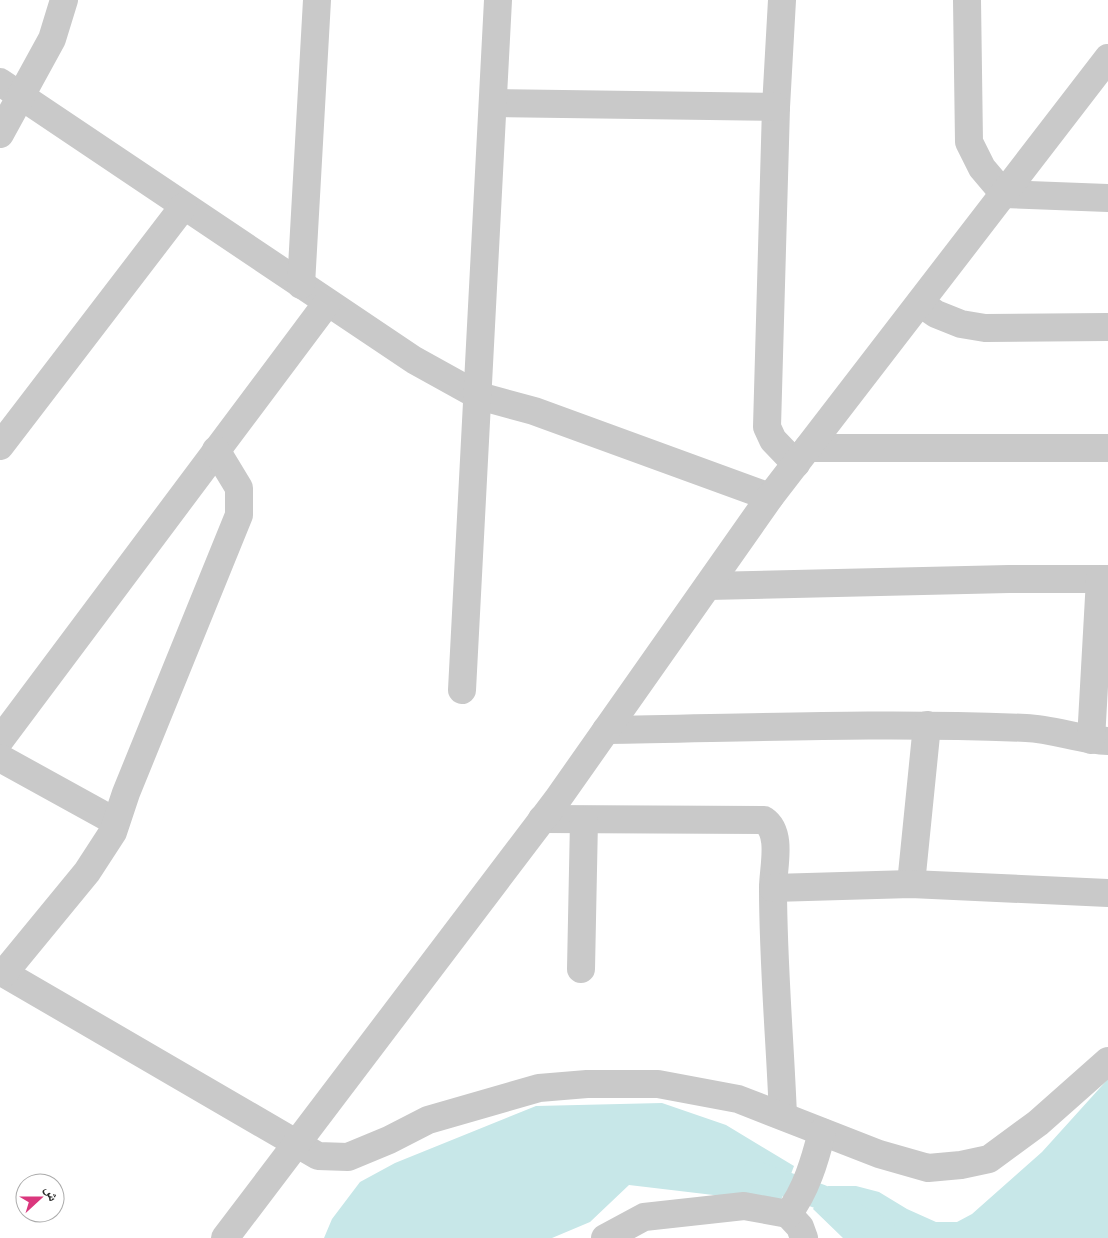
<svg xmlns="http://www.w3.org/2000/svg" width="1108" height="1238" font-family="Roboto,'Noto Naskh Arabic',sans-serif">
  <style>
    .water { fill: #c7e7e8 }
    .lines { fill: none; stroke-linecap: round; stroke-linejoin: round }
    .canal { stroke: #c7e7e8; stroke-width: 25 }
    .minor { stroke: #c9c9c9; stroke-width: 28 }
  </style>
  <rect width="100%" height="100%" fill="#fff"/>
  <g class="water">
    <polygon points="1108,1079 1108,1238 843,1238 813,1209 828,1186 856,1186 879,1192 907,1209 936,1222 957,1222 972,1214 1042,1152"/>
    <polygon points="662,1103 726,1125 794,1166 780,1203 629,1185 590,1222 552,1238 324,1238 332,1219 360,1182 395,1163 536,1106"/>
  </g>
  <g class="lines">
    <polyline class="canal" points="755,1173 821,1197 884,1232 888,1238"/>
    <g class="minor">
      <polyline points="782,0 776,107 767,427 773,440 796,464"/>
      <polyline points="967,0 969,142 982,168 1004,194 1108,198"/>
      <polyline points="0,82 414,360 479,396 534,411 770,497"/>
      <polyline points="493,103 776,107"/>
      <polyline points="0,134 52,39 64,0"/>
      <polyline points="301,285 317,0"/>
      <polyline points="920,303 936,314 961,324 985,328 1108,327"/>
      <polyline points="0,446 183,207"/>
      <polyline points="808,448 1108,448"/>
      <polyline points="708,586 1009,579 1108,579"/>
      <polyline points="462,690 498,0"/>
      <path d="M606,730c140,-2 280,-8 420,-2 28,1 54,12 82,13"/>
      <polyline points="0,740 327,303"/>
      <polyline points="1091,740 1100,579"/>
      <polyline points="0,758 116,822"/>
      <path d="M542,819l222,1c19,13 9,48 9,68 0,76 7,152 10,228"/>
      <polyline points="911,884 927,725"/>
      <polyline points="773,888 911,884 1108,893"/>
      <polyline points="581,969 584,820"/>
      <polyline points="0,971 318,1156 348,1157 389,1140 428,1120 539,1088 587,1084 658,1084 738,1099 879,1154 928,1168 961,1165 989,1159 1038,1123 1108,1061"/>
      <polyline points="4,973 87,872 113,832 126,793 239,515 239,488 216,450"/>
      <polyline points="788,1214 800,1227 804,1238"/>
      <polyline points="225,1238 557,800 770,497 1108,58"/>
      <path d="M605,1238l39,-21 100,-11 44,8c18,-23 27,-54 34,-82"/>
    </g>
  </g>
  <g transform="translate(40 1198) rotate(69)"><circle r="24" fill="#ffffff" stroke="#ababab"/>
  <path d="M0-4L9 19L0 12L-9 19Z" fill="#da377d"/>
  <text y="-8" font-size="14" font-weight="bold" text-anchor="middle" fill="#2c2c2c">ش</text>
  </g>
</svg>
